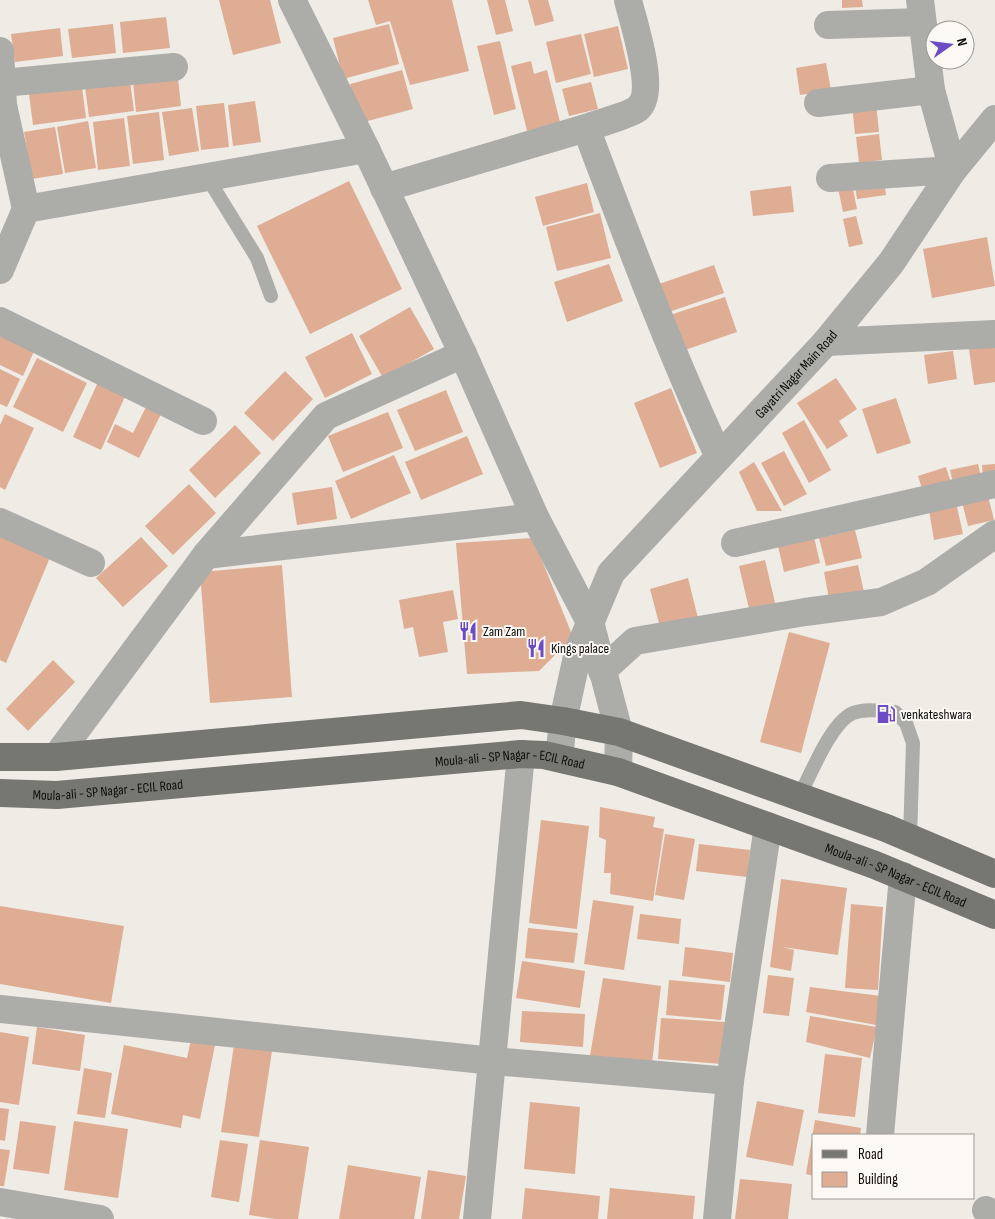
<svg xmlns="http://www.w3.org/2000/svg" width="995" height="1219" font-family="'Sofia Sans Condensed',sans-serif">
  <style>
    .building { fill: #dead93 }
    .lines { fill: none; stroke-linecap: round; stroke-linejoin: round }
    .service { stroke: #acaca9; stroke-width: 14 }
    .minor { stroke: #acaca9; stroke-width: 28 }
    .tertiary { stroke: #acaca9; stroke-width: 28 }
    .primary { stroke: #777772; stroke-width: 28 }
    .labels { text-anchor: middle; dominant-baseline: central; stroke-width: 4; stroke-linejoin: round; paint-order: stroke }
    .street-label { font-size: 14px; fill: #0d0c0a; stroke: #fcf8f3 }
    .poi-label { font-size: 14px; fill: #0d0c0a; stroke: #fcf8f3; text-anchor: start }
  </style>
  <rect width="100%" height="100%" fill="#efebe5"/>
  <g class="building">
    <polygon points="219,0 270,0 281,43 233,55"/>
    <polygon points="368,0 452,0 469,71 410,85 390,21 376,25"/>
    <polygon points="487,0 505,0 513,31 496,35"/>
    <polygon points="528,0 548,0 554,21 535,26"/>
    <polygon points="842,0 862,0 863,7 842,8"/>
    <polygon points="166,17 170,48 123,53 120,22"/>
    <polygon points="113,24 116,53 72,58 68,29"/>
    <polygon points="389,24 399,64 343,79 333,38"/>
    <polygon points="618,26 628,69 594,77 584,34"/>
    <polygon points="60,28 63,56 15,62 11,34"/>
    <polygon points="581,34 591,74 556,83 546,42"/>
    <polygon points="500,41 516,109 494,115 477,46"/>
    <polygon points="531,61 534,74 547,70 560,122 527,131 511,66"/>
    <polygon points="826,63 831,90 800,95 796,68"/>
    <polygon points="402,70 413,109 360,123 350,84"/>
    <polygon points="178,78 181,106 136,112 133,83"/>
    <polygon points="130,81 134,111 89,117 85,87"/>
    <polygon points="591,82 598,109 569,116 562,89"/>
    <polygon points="82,87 86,118 33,125 29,94"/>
    <polygon points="255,101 261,142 233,146 228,105"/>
    <polygon points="224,103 229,147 201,150 196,106"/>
    <polygon points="876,103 879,132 855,134 852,105"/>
    <polygon points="192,108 199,151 169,156 162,112"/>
    <polygon points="159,112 164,160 133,164 127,116"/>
    <polygon points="124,118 130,166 98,170 93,122"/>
    <polygon points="88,121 96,168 65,173 57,127"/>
    <polygon points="55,127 63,174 32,179 24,132"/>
    <polygon points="879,134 882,160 859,163 856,137"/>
    <polygon points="884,179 886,195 857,199 855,184"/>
    <polygon points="349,181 402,289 310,334 257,226"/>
    <polygon points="587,183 594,212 543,226 535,197"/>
    <polygon points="852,184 857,209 843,212 838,188"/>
    <polygon points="791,186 794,212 753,216 750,191"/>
    <polygon points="600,213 611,258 557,271 546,227"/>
    <polygon points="856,216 863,244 849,247 843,219"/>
    <polygon points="987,237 995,286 932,298 923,249"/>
    <polygon points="609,264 623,301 567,322 554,282"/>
    <polygon points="714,265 724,293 669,312 659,284"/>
    <polygon points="725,297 737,332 682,351 670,315"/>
    <polygon points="410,307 434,349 383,378 359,336"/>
    <polygon points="0,333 35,349 23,376 0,365"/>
    <polygon points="352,333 372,374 325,398 305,357"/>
    <polygon points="995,346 995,382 974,385 969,349"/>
    <polygon points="953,351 957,379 928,384 924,355"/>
    <polygon points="37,358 87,383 63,432 13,407"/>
    <polygon points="0,369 20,379 7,407 0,404"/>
    <polygon points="285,371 313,399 273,441 244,413"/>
    <polygon points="836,378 857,409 839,421 848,436 827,449 797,403"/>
    <polygon points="99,380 127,392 101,450 73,437"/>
    <polygon points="671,388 697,453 660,468 634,403"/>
    <polygon points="446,390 463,432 415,451 397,410"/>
    <polygon points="896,398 911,443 877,454 862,409"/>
    <polygon points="149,401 164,408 139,458 107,442 115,424 133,433"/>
    <polygon points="388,412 403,448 343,472 328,436"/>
    <polygon points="5,414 34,428 5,490 0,487 0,425"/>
    <polygon points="804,420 831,470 809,483 782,433"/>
    <polygon points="235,425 261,453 215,498 189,470"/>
    <polygon points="467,436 483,474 421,500 405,462"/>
    <polygon points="784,451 807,494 784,506 761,463"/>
    <polygon points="394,455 411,493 351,519 335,481"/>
    <polygon points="754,462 782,511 757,511 739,472"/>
    <polygon points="978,464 982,481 954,487 950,470"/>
    <polygon points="995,464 995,477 983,478 982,465"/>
    <polygon points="946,467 952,486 924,495 918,476"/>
    <polygon points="189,484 216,513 173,555 145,526"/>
    <polygon points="332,487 337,519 297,525 292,493"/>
    <polygon points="987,492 994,520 968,526 961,498"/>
    <polygon points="955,498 963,534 934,540 928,504"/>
    <polygon points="855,530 862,558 826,566 819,538"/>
    <polygon points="0,534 51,555 6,663 0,660"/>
    <polygon points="141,537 168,566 123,607 96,578"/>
    <polygon points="814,537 820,563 784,572 778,546"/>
    <polygon points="533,538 573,637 539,671 467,674 456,543"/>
    <polygon points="765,560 776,607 750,613 739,566"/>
    <polygon points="282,565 292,697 210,703 200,572"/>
    <polygon points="858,565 865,597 830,604 824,572"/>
    <polygon points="688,578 698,618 660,627 650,589"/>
    <polygon points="453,590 458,619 443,622 448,652 419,657 413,627 404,629 399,600"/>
    <polygon points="789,632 830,643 801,753 760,742"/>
    <polygon points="53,660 75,682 28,731 6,709"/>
    <polygon points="600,807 655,817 653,827 664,829 653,901 610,894 611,873 604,873 606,840 599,837"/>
    <polygon points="541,820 589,826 577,929 529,923"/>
    <polygon points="665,834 695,839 684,900 655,895"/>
    <polygon points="699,844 750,850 747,877 696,871"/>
    <polygon points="781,879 847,888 838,955 782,947 794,950 791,971 770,967"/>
    <polygon points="593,900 634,906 624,970 584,964"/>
    <polygon points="851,904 883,907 878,990 845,988"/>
    <polygon points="0,906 124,926 111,1003 0,984"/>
    <polygon points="640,914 681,919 679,944 637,939"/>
    <polygon points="528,928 578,933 574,963 525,958"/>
    <polygon points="685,947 733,953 730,982 682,976"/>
    <polygon points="522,961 585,971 580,1008 516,998"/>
    <polygon points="768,975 794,978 789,1016 763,1013"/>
    <polygon points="603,978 661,986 652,1063 590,1056"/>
    <polygon points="669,980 725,985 721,1020 666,1015"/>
    <polygon points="810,987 881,996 876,1025 806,1012"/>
    <polygon points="522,1011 585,1014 583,1047 520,1042"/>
    <polygon points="810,1016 877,1027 870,1058 806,1042"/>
    <polygon points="661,1018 725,1022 722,1064 658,1059"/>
    <polygon points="37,1027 85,1035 80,1071 32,1064"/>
    <polygon points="0,1032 29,1037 19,1105 0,1102"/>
    <polygon points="191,1040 215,1045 200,1119 183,1115 181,1128 111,1114 124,1045 187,1058"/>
    <polygon points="234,1045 272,1051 259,1137 221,1132"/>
    <polygon points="825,1054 862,1058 855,1117 818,1113"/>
    <polygon points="84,1068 112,1073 105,1118 77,1114"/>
    <polygon points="757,1101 804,1110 793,1166 746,1157"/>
    <polygon points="530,1102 580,1107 575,1174 524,1169"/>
    <polygon points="0,1108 9,1109 5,1141 0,1140"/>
    <polygon points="815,1120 861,1128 860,1135 814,1135 814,1176 806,1174"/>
    <polygon points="20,1121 56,1126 49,1174 13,1169"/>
    <polygon points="74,1121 128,1129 118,1198 64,1190"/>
    <polygon points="220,1140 248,1144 239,1202 211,1197"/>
    <polygon points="260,1140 309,1147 298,1219 275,1219 249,1215"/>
    <polygon points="0,1149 10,1150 4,1186 0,1186"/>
    <polygon points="348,1165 421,1177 414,1219 339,1219"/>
    <polygon points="428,1170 466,1176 459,1219 421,1219"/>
    <polygon points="740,1179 792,1184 788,1219 735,1219"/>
    <polygon points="525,1188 600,1196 598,1219 522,1219"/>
    <polygon points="610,1188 695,1196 693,1219 607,1219"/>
  </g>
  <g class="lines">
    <g class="service">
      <polyline points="207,177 257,258 271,296"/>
      <path d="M799,797c11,-21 32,-75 54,-84 13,-5 28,-2 42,-1l11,11 7,20 -3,95"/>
    </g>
    <g class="minor">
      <polyline points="828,25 922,22"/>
      <polyline points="0,51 3,105 26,209 0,270"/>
      <polyline points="2,83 174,67"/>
      <polyline points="818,103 931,90"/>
      <path d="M586,128c12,-5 42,-12 51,-19 21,-15 -4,-87 -9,-109"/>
      <polyline points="830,178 953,170 931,90 920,0"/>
      <path d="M384,188l202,-60c42,111 83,221 133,329"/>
      <polyline points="26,209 366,149"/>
      <polyline points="0,321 203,421"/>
      <polyline points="826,342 995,334"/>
      <polyline points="0,522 91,563"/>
      <polyline points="735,543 995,484"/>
      <polyline points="206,555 535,517"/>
      <polyline points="602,671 635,641 805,612 881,602 927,582 995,534"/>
      <polyline points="56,757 206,555 326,416 463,354"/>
      <polyline points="0,1009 493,1061 730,1081"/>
      <polyline points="880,1135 903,876"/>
      <polyline points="0,1202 100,1219"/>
      <polyline points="986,1210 995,1215"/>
      <polyline points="477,1219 521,754"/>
      <polyline points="717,1219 730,1081 768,826"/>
    </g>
    <g class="tertiary">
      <polyline points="292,0 366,149 463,354 535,517 590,622 619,732 618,772"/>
      <path id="s1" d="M559,758l4,-37 15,-69 33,-79 215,-231 65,-79 62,-93 42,-51"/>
    </g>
    <g class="primary">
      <polyline points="0,757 56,757 521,715 563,721 619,732 886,828 995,874"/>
      <path id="s2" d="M0,793l57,2 464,-41 23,1 74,17 257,93 120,50"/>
    </g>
  </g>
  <defs>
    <g id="restaurant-bare" transform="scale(1.5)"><path d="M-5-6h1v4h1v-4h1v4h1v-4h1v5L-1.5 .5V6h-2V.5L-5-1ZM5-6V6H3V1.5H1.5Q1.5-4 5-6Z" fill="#6c4bc4" stroke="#fcf8f3" stroke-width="2.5" paint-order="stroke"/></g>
    <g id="fuel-bare" transform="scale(1.5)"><path d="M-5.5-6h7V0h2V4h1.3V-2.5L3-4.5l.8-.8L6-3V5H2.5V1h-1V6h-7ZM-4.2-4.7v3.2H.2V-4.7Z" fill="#6c4bc4" stroke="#fcf8f3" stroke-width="2.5" paint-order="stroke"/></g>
  </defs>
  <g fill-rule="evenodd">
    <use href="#restaurant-bare" x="468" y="631"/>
    <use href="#restaurant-bare" x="536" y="648"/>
    <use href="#fuel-bare" x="886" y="714"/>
  </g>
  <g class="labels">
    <g class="street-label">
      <text stroke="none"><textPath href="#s1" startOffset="465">Gayatri Nagar Main Road</textPath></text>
      <text stroke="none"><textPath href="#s2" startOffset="512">Moula-ali - SP Nagar - ECIL Road</textPath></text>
      <text stroke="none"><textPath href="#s2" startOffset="108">Moula-ali - SP Nagar - ECIL Road</textPath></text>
      <text stroke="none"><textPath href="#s2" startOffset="918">Moula-ali - SP Nagar - ECIL Road</textPath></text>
    </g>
    <g class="poi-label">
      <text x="483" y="631">Zam Zam</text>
      <text x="551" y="648">Kings palace</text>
      <text x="901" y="714">venkateshwara</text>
    </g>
  </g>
  <rect x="812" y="1134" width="162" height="65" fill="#fcf8f3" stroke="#9c9a96"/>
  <rect x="822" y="1150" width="25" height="8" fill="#777772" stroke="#9c9a96"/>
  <text x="858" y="1159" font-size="15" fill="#0d0c0a">Road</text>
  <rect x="822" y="1172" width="25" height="15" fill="#dead93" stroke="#9c9a96"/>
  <text x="858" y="1184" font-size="15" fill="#0d0c0a">Building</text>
  <g transform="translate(950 45) rotate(76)"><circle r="24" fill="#fcf8f3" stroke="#9c9a96"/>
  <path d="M0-4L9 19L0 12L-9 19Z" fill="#6c4bc4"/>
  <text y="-8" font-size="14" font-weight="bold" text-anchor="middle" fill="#0d0c0a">N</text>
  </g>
</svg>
